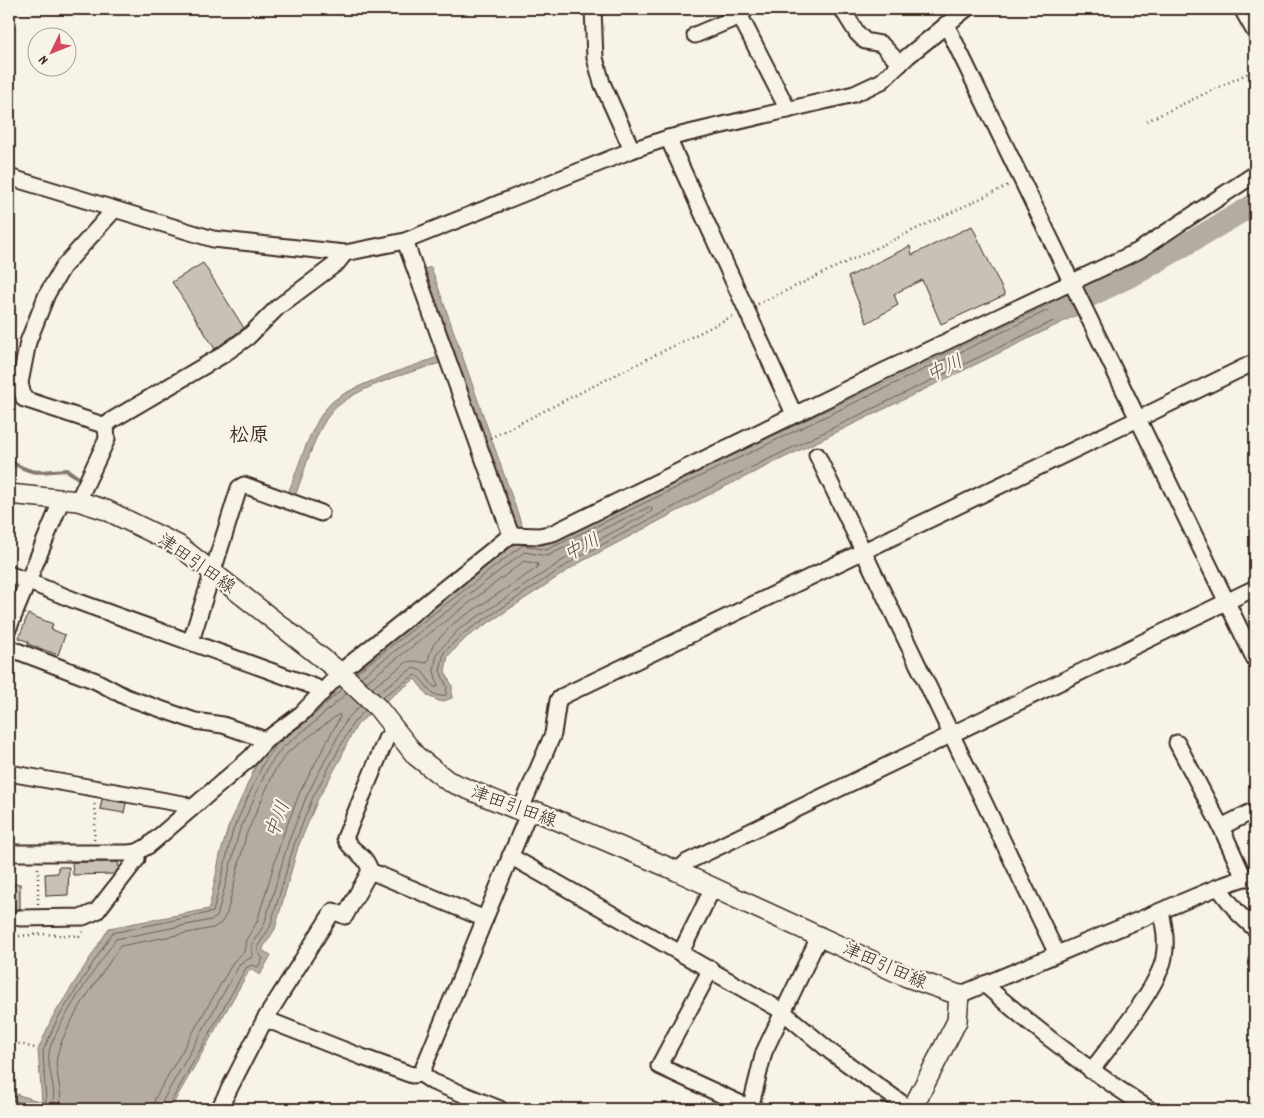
<svg xmlns="http://www.w3.org/2000/svg" width="1264" height="1118" font-family="Dekko,'Klee One',sans-serif">
<rect width="100%" height="100%" fill="#f7f3e8"/>
<filter id="ink" filterUnits="userSpaceOnUse"><feTurbulence type="fractalNoise" baseFrequency=".02" numOctaves="2"/><feDisplacementMap in="SourceGraphic" scale="10" xChannelSelector="R" yChannelSelector="G"/><feConvolveMatrix kernelMatrix="1 2 1 2 8 2 1 2 1" color-interpolation-filters="sRGB"/></filter>
<g filter="url(#ink)">
<!-- water -->
<g fill="#b4aca0" stroke="#84786c">
<path d="M431 267 527 540 543 545 1069 295 1079 314 714 492 579 563 467 637 448 656 445 671 452 686V698L441 702 428 696 415 679 371 712 357 725 346 745 341 758 318 799 298 847 275 929 263 948V951L271 955 260 975 250 969 170 1109H9V1092L42 1102 38 1050 52 1018 109 928 209 909 220 855 228 828 258 761 273 740 331 694 353 669 520 540 425 269Z"/>
<path d="M440 356 443 362C408 374 348 387 327 418 312 440 305 471 295 496L288 493C299 467 310 424 331 403 350 385 413 367 440 356Z"/>
</g>
<g fill="none" stroke-linecap="round" stroke-linejoin="round">
<!-- shore -->
<g stroke="#6b5e52" stroke-width="1">
<path d="M356 673 523 545 546 550 1065 302 1068 303 1072 310 1070 313 711 487 577 558 464 633 444 652 440 671 447 687 446 695C429 700 426 679 415 675L382 697"/>
<path d="M361 677 524 552 547 556 649 507 652 508 651 512 574 553 459 629 437 653 434 671 438 687H434L422 671 413 668 377 693"/>
<path d="M366 682 524 561 538 564 537 568 454 623 433 645 427 663 415 661 407 662 372 688"/>
<path d="M9 1098C19 1102 36 1112 46 1104L43 1051 57 1020 112 933 213 912 233 830 263 764 277 744 307 721 342 689"/>
<path d="M50 1109C60 1094 46 1069 49 1052 55 1025 99 964 116 939L211 920 217 917 239 832 268 767 282 748 311 725 347 693"/>
<path d="M59 1109C65 1091 52 1070 58 1052 68 1018 101 976 120 946L213 928 221 923 227 913 246 835 275 770 287 753 339 714 340 717 300 792 281 841 257 922 246 940 244 952 234 961 155 1098 153 1109"/>
<path d="M160 1109 162 1102 240 964 252 957V944L264 925 288 843 307 795 347 719 360 706"/>
<path d="M167 1109 246 968 251 965 258 967 263 959 258 952V946L270 927 294 845 313 797 353 723 365 710"/>
</g>
<!-- stream -->
<path stroke="#84786c" stroke-width="4" d="M9 461C38 477 37 471 67 470L81 480"/>
<!-- river -->
<path stroke="#b4aca0" stroke-width="22" d="M1059 311 1141 271 1255 204"/>
</g>
<!-- building -->
<g fill="#c8c1b6" stroke="#3b2a1e">
<path d="M972 226 1005 295 941 324 922 280 894 294 898 305 867 323 848 277 910 246 912 255Z"/>
<path d="M203 263 244 328 215 349 172 282Z"/>
<path d="M28 614 53 624 51 629 65 635 58 655 28 644 29 642 19 638Z"/>
<path d="M102 799 126 803 124 813 100 809Z"/>
<path d="M72 862H118L119 868 114 874 73 875Z"/>
<path d="M58 867H69L68 895 46 896 45 874 58 873Z"/>
<rect x="9" y="884" width="11" height="25"/>
</g>
<g fill="none" stroke-linecap="round" stroke-linejoin="round">
<!-- minor casing -->
<g stroke="#3b2a1e" stroke-width="19">
<g id="minor">
<path d="M593 9 595 58 602 83 632 150"/>
<path d="M842 9 857 33 865 41 881 44 900 64"/>
<path d="M1242 9 1255 32"/>
<path d="M740 16 788 110"/>
<path d="M946 24 1138 419 1255 362"/>
<path d="M695 35 740 16 746 9"/>
<path d="M668 138 794 414"/>
<path d="M9 177 213 239 345 253 405 241 632 150 668 138 854 94 882 81 908 56 966 9"/>
<path d="M405 241 511 535"/>
<path d="M106 426 112 420 221 356 248 337 278 307 337 263 345 253"/>
<path d="M817 455 1057 954"/>
<path d="M78 501 107 439 106 426 24 399 20 383 28 342 47 294 63 267 114 210"/>
<path d="M9 574 79 602 315 687 322 693"/>
<path d="M9 627 62 499"/>
<path d="M191 641 239 488 244 485 321 513"/>
<path d="M9 648 96 681 126 697 195 721 223 725 266 740"/>
<path d="M395 728 386 739 345 838C351 853 366 853 370 871L485 919"/>
<path d="M1177 743 1221 827 1244 878"/>
<path d="M9 773 183 804 191 809"/>
<path d="M520 811 553 734 558 700 563 696 1138 419 1255 660"/>
<path d="M1221 827 1255 810"/>
<path d="M9 853H128L137 852 148 846 250 758 266 740 301 714 345 668 511 535 539 536 553 533 882 372 1138 251 1255 174"/>
<path d="M510 856 782 1011 831 1052 910 1109"/>
<path d="M677 871 687 862 1255 588"/>
<path d="M1218 887 1238 913 1255 929"/>
<path d="M20 918 83 917 97 911 137 859V852"/>
<path d="M681 952 713 888"/>
<path d="M711 969 659 1066 750 1108"/>
<path d="M984 984C1036 1030 1090 1071 1149 1109"/>
<path d="M959 995 1218 887 1244 878H1255"/>
<path d="M265 1019 362 1057 412 1075 421 1074"/>
<path d="M1091 1071C1110 1046 1160 985 1164 957 1167 941 1164 926 1161 911"/>
<path d="M219 1109 265 1019 333 911 345 916 370 871"/>
<path d="M500 1109 433 1082 421 1074 528 814"/>
<path d="M750 1109 764 1052 820 935"/>
</g>
</g>
<!-- major casing -->
<g stroke="#3b2a1e" stroke-width="22">
<path id="major" d="M9 494 78 501 106 510 178 545 341 673 378 708 416 756 448 781 528 814 538 812 677 871 907 977 959 995 957 1021 912 1109"/>
</g>
<!-- path -->
<g stroke="#3b2a1e" stroke-width="2.5" stroke-dasharray="1 4" stroke-linecap="butt">
<path d="M1147 121 1255 70"/>
<path d="M758 304 1011 184"/>
<path d="M490 438 735 315"/>
<path d="M94 840 96 814 94 801"/>
<path d="M38 904V865"/>
<path d="M9 937 42 934 79 936 85 930"/>
<path d="M9 1041 35 1048"/>
</g>
<!-- minor -->
<use href="#minor" stroke="#f7f3e8" stroke-width="15"/>
<!-- major -->
<use href="#major" stroke="#f7f3e8" stroke-width="19"/>
</g>
</g>
<g text-anchor="middle" stroke-width="4.5" stroke-linejoin="round" paint-order="stroke">
<!-- street labels -->
<g font-size="18" fill="#3b2a1e" stroke="#f7f3e8">
<text transform="translate(197 563) rotate(35)" y="6">津田引田線</text>
<text transform="translate(514 806) rotate(20)" y="6">津田引田線</text>
<text transform="translate(885 965) rotate(24)" y="6">津田引田線</text>
</g>
<!-- water labels -->
<g font-size="19" font-style="italic" fill="#5f5145" stroke="#f7f3e8">
<text transform="translate(944 367) rotate(-26)" y="7">中川</text>
<text transform="translate(581 546) rotate(-28)" y="7">中川</text>
<text transform="translate(276 819) rotate(-69)" y="7">中川</text>
</g>
<!-- quarter labels -->
<g font-size="20" font-weight="bold" fill="#3b2a1e" stroke="#f7f3e8">
<text x="249" y="441">松原</text>
</g>
</g>
<!-- margin -->
<rect width="1264" height="1118" fill="none" stroke="#f7f3e8" stroke-width="30"/>
<rect x="15" y="15" width="1234" height="1088" fill="none" stroke="#3b2a1e" stroke-width="2" filter="url(#ink)"/>
<!-- north arrow -->
<g transform="translate(52 52) rotate(227)"><circle r="24" fill="#f7f3e8" stroke="#aca397"/>
<path d="M0-4L9 19L0 12L-9 19Z" fill="#d1495b"/>
<text y="-8" font-size="14" font-weight="bold" text-anchor="middle" fill="#3b2a1e">N</text>
</g>
</svg>
